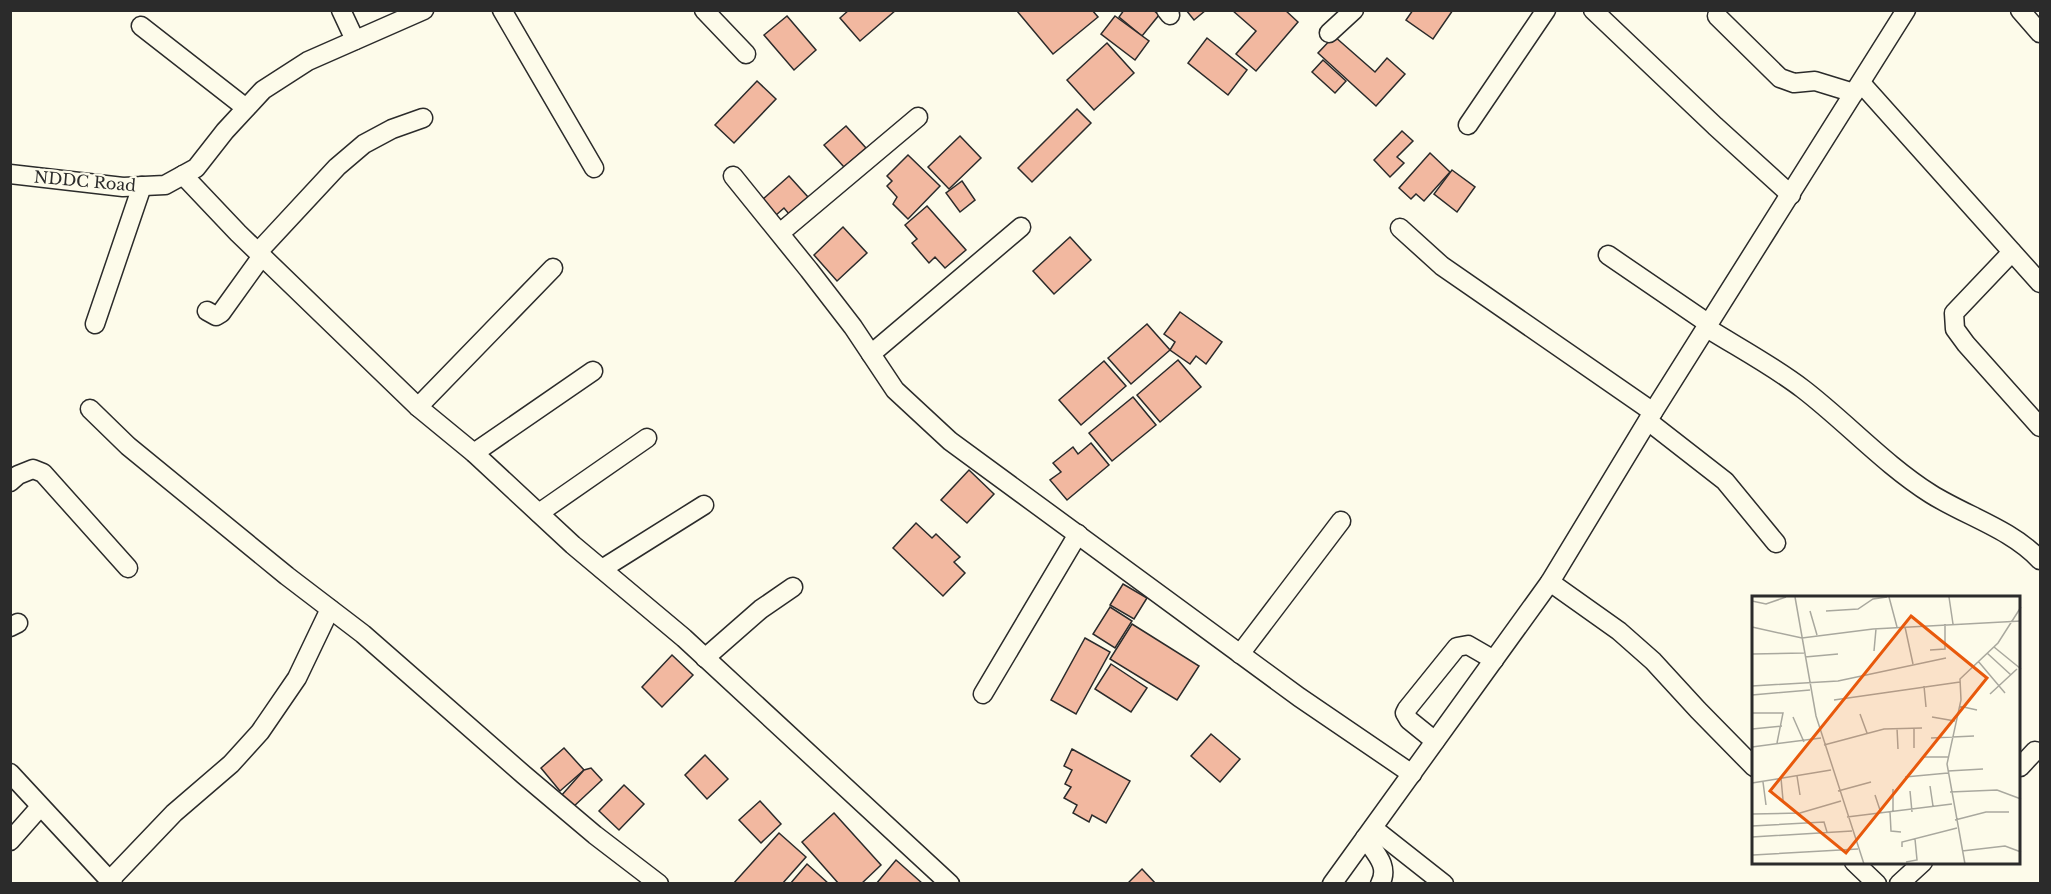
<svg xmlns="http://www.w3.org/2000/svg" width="2051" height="894" font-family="'Libre Baskerville',serif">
<rect width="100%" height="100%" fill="#fdfbea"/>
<!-- building -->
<g fill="#f2b8a0" stroke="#2b2b2b" stroke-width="1.5">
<path d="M849 10H896L860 41 840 18Z"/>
<path d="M1092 10 1098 17 1053 54 1017 11Z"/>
<path d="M1124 10H1153L1159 15 1142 36 1119 17Z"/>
<path d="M1186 10H1206L1194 20Z"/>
<path d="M1232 10H1285L1298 22 1256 71 1236 54 1256 31Z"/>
<path d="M1413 10H1453L1433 39 1406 20Z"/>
<path d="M787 16 816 50 794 70 764 35Z"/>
<path d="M1115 16 1149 41 1135 60 1101 34Z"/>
<path d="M1334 36 1375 72 1387 58 1405 74 1376 106 1318 53Z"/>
<path d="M1207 38 1247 70 1228 95 1188 63Z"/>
<path d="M1107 43 1134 73 1094 110 1067 80Z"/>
<path d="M1323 60 1346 81 1335 93 1312 72Z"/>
<path d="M757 81 776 99 734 143 715 125Z"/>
<path d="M1077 109 1091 123 1032 182 1018 168Z"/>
<path d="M846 126 866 148 844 167 824 145Z"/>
<path d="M1402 131 1413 141 1397 157 1404 163 1390 177 1374 160Z"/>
<path d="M960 136 981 158 949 189 928 167Z"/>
<path d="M1430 153 1450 172 1424 201 1416 194 1411 199 1399 188Z"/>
<path d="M908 155 940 186 908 219 893 204 897 197 887 186 892 181 887 176Z"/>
<path d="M1452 170 1475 187 1457 212 1434 194Z"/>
<path d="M789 176 808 197 789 214 784 208 775 216 762 200Z"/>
<path d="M962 181 975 200 960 212 946 193Z"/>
<path d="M927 206 966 250 945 268 935 257 929 263 912 243 917 239 905 225Z"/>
<path d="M843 227 867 253 837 281 814 255Z"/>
<path d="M1070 237 1091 260 1054 294 1033 271Z"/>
<path d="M1180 312 1222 342 1206 364 1196 356 1190 364 1170 350 1175 342 1164 334Z"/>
<path d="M1147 324 1170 350 1131 384 1108 358Z"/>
<path d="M1178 360 1201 387 1160 422 1137 395Z"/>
<path d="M1104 361 1126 386 1081 425 1059 400Z"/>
<path d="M1133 397 1156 425 1112 461 1089 433Z"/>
<path d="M1091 443 1109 465 1067 500 1050 480 1061 472 1053 463 1073 447 1078 454Z"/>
<path d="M969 470 994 494 967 523 941 500Z"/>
<path d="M916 523 932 538 936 534 960 557 954 562 965 573 943 596 893 548Z"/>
<path d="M1123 584 1147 598 1134 619 1110 605Z"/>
<path d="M1110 607 1132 621 1115 648 1093 634Z"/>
<path d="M1132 624 1199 666 1177 700 1110 659Z"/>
<path d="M1085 638 1110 652 1076 714 1051 700Z"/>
<path d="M672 655 693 675 662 707 642 687Z"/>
<path d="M1111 664 1147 688 1131 712 1095 689Z"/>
<path d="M1211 734 1240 759 1220 782 1191 756Z"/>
<path d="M564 748 584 770 560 791 541 768Z"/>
<path d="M1072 749 1130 781 1106 823 1092 815 1089 822 1073 813 1077 805 1064 798 1071 787 1065 784 1072 770 1064 766Z"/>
<path d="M705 755 728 779 707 799 685 775Z"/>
<path d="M591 768 602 780 572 808 561 796 584 770Z"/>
<path d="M624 785 644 804 619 830 599 811Z"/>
<path d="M760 801 781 824 761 843 739 820Z"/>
<path d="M834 813 881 865 861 884H839L802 842Z"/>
<path d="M779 833 806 857 782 884H733Z"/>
<path d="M896 860 923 884H876Z"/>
<path d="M807 864 829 884H790Z"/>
<path d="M1142 869 1156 884 1128 883Z"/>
</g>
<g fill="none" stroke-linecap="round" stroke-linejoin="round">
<!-- minor casing -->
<g stroke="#2b2b2b" stroke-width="21">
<g id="minor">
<path d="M341 10 355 40"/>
<path d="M502 10 594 168"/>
<path d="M704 10 746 54"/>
<path d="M1166 10 1170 15"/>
<path d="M1593 10 1715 126 1791 195"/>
<path d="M2020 10 2040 33"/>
<path d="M1717 16 1780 78 1794 83 1815 81 1854 93"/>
<path d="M141 26 246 108"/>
<path d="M1329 33 1354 10"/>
<path d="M1861 83 2040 283"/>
<path d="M1468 125 1546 10"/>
<path d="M10 174 123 187 165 185 196 168 225 131 263 90 308 61 424 10"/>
<path d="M183 175 238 233 418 407 474 453 573 545 684 638 950 884"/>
<path d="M733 176 809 270 853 327 895 390 950 441 1299 697 1412 774"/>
<path d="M1400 228 1442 266 1653 412"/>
<path d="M780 233 918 117"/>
<path d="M258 252 337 167 364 144 392 129 423 118"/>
<path d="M2012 252 1954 313 1955 329 1966 344 2040 427"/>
<path d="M1608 255 1709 324"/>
<path d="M207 311 216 316 221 313 262 256"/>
<path d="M95 324 142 186"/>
<path d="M1707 328C1739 348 1773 366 1803 389 1846 422 1885 465 1931 494 1966 516 2011 529 2040 560"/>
<path d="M871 354 1021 227"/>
<path d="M418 407 553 268"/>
<path d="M90 409 128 446 287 576 363 634 524 775 595 835 659 884"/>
<path d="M1648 421 1725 481 1776 543"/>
<path d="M474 453 593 371"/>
<path d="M10 482 18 475 33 469 43 473 128 568"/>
<path d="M539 513 647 438"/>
<path d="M602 569 704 505"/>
<path d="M1550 582 1619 631 1653 661 1698 710 1754 767"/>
<path d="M10 627 18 623"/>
<path d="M1240 654 1341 521"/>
<path d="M705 658 761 609 793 587"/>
<path d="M983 694 1078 534"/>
<path d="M1435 741 1409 720 1405 713 1407 709 1457 647 1468 645 1494 660"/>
<path d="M2020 767 2035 751"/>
<path d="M10 773 113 884"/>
<path d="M1373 828 1444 884"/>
<path d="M1365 838C1375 853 1390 866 1380 884"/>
<path d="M10 841 40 807"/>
<path d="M1854 862 1877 884"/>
<path d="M110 880 174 813 231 764 260 732 297 678 330 609"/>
<path d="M1332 884 1550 582 1653 412 1906 10"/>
<path d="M1899 884 1923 862"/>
</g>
</g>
<!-- minor -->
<use href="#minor" stroke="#fdfbea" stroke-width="18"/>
</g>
<g text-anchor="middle" stroke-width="4.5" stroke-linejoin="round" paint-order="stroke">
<!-- street labels -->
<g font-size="16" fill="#2b2b2b" stroke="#fdfbea">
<text transform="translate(85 181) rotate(5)" y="6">NDDC Road</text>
</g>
</g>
<!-- overview -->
<g transform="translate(1752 596)">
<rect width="268" height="268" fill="#fdfbea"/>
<path fill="none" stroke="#a9a89e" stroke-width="1.5" d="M43 1 64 120 112 268M137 1 145 31M197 1 201 28M0 5 14 8 34 1M58 15 65 39M74 15 106 13 121 3 135 1M0 31 50 42 121 33 269 25M153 31 161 68M242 51 269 73M178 54 193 53V28M122 55 124 33M235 57 259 79M0 58 52 57M53 61 86 58M226 65 253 97M0 90 86 85 194 62M172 90 174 111M238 98 265 73M0 99 58 94M82 104 208 86M207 110 225 114M0 117H31L25 147M108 118 115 137M41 121 52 146M180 121 203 125M145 132 146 153M162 132V152M0 133 30 130M179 142 222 140M72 149 132 133 170 132M0 151 69 142M171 161H196M196 175 231 173M45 180 48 199M153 181 196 177M29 182 31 204M11 186 14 209M0 187 79 174M178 190 181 210M141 193V216M86 195 119 186M158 195 160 216M198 196 245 194 269 203M123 199 129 217M138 216 139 235 149 236M0 218 48 217 89 205M95 221 200 208M203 224 234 216H257M0 230 72 226 75 236M0 241 100 235M150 251V246L205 232M210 255 253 250 269 256M1 259 106 253M154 266 165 264 163 243M213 268 195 168 209 104 208 83 246 47 269 11"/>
<path fill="#e8590c" fill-opacity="0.15" stroke="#e8590c" stroke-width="3" d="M159 20 235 82 94 257 18 195Z"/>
<rect width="268" height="268" fill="none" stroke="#2b2b2b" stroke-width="3"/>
</g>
<!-- border -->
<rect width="2051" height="894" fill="none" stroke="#2b2b2b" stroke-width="24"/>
</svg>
